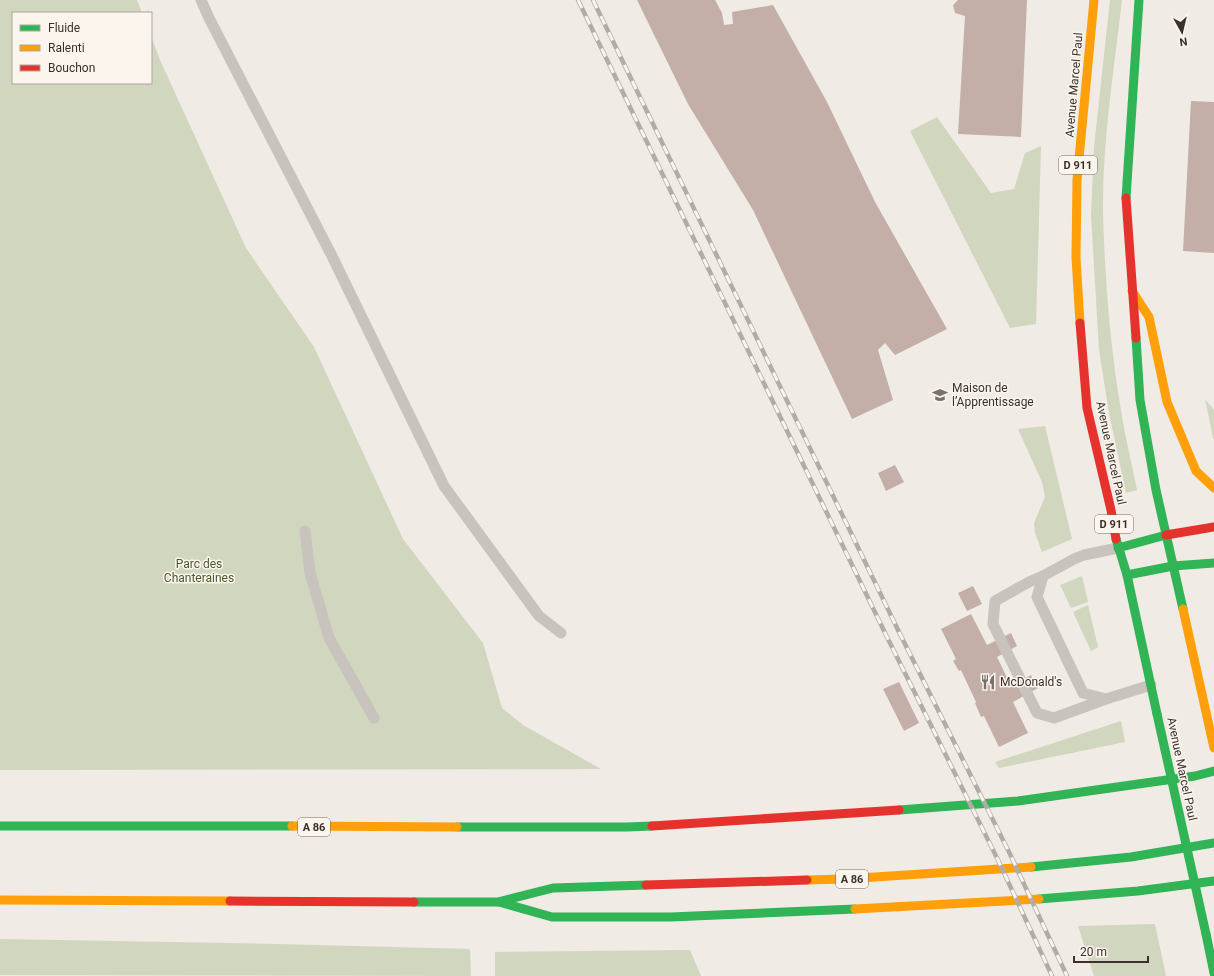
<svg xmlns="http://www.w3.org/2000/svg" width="1214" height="976" font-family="Roboto,sans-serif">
<rect width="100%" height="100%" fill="#f0ebe5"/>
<!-- green -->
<g fill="#d1d6bf">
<path d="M0 0H137L142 13H13V83H151V36L160 60 246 248 314 347 403 539 483 643 502 708 523 725 601 769 0 770Z"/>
<path d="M1110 0H1122C1114 71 1102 143 1103 214 1105 280 1110 346 1121 410 1125 437 1132 464 1137 490L1126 493 1109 413 1099 350 1091 215 1094 147Z"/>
<path d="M937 117 991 193 1014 189 1025 153 1041 146 1036 324 1010 328 910 131Z"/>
<path d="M1205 399 1214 410V440L1213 438Z"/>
<path d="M1045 426 1072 539 1042 552 1035 533 1034 523 1045 497 1042 482 1018 429Z"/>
<path d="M1082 576 1088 602 1071 608 1060 585Z"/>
<path d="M1088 605 1098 647 1091 651 1073 612Z"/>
<path d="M1121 721 1125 742 999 768 995 762Z"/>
<path d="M1155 924 1166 976H1094L1078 926Z"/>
<path d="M0 939 278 944 470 949 471 976 0 975Z"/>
<path d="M690 950 701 976H495V952Z"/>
</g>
<!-- building -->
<g fill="#c3afa7">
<path d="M637 0H715L722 13 724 25 733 24 732 12 773 5 827 102 875 202 947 329 895 355 885 343 878 350 893 400 852 419 753 210 688 104Z"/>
<path d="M958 0H1027L1021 137 958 134 965 16 955 13 953 5Z"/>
<path d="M1191 101 1214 102V253L1183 251Z"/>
<path d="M895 465 904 482 886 491 878 473Z"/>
<path d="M973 586 982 604 967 611 958 593Z"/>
<path d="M971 614 987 645 1011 633 1017 646 997 657 1011 686 1031 675 1038 688 1013 702 1028 733 999 747 984 716 981 717 975 703 976 702 961 670 959 671 953 661 956 659 941 629Z"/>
<path d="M899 682 919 723 904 731 883 689Z"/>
</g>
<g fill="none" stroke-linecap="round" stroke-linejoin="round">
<!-- lane -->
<g stroke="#c9c3be" stroke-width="11">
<path d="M201 0 209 18 332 256 444 486 539 616 561 633"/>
<path d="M305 531 310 573 329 638 374 718"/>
<path d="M1118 548 1084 555 1074 559 1043 576 1037 597 1083 693 1106 699 1151 685"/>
<path d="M1043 576 1029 582 995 601 993 624 1037 713 1054 718 1106 699"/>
</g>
<!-- fast -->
<g stroke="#30b455" stroke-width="9">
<path d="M1126 198 1139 0"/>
<path d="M1136 338 1140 400 1156 490 1183 609"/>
<path d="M1116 539 1127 575 1157 714"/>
<path d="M1118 548 1166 535"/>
<path d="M1173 566 1214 563"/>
<path d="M1127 575 1173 566"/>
<path d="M899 810 1018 801 1195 776 1214 771"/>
<path d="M0 826H292"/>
<path d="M457 827H627L652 826"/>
<path d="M1031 867 1131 857 1214 843"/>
<path d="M1039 899 1138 891 1214 881"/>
<path d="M414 902H498L553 888 646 885"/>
<path d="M499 902 552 917H671L855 909"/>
<path d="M1206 934 1214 973"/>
</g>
<!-- slow -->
<g stroke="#ff9f0a" stroke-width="9">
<path d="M1132 291 1149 317 1167 402 1196 471 1214 488"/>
<path d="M1080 323 1076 258 1077 180 1094 0"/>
<path d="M1183 609 1214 748"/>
<path d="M292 826 457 827"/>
<path d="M807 880 844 879 1031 867"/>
<path d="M0 900 230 901"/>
<path d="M855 909 1039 899"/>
</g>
<!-- jam -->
<g stroke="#e5322d" stroke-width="9">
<path d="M1126 198 1136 338"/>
<path d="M1080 323 1087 408 1111 510 1116 539"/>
<path d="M1166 535 1214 527"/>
<path d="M652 826 899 810"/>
<path d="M646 885 807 880"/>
<path d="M230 901 414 902"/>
</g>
<!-- rail casing -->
<g stroke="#b1aca8" stroke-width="4.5">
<g id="rail">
<path d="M578 0 888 639 998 860 1052 976"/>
<path d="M593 0 899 632 1010 854 1067 976"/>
</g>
</g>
<!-- rail -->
<use href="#rail" stroke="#fbf5ee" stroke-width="3" stroke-dasharray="9" stroke-linecap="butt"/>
<!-- fast-bridge -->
<path stroke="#30b455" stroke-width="9" d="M1157 714 1206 934"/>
</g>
<!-- icons -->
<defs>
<g id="university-bare" transform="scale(1.2)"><path d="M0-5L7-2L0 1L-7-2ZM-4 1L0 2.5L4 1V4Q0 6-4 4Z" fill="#7a716c" stroke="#fbf5ee" stroke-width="2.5" paint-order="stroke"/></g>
<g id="restaurant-bare" transform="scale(1.2)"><path d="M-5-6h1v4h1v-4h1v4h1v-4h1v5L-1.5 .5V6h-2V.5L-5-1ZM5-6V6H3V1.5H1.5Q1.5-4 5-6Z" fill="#7a716c" stroke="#fbf5ee" stroke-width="2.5" paint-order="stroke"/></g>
</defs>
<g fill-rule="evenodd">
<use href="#university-bare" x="940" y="395"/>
<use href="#restaurant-bare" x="988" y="682"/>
</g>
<g text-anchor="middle" stroke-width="3" stroke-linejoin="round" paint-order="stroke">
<!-- shield labels -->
<g fill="#fbf5ee" stroke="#756b66" stroke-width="1">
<rect x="1059" y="156" width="38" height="18" rx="3"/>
<rect x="1095" y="515" width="38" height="18" rx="3"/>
<rect x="298" y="818" width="32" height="18" rx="3"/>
<rect x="836" y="870" width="32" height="18" rx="3"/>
</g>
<g font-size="11" font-weight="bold" fill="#3b302b">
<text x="1078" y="169">D 911</text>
<text x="1114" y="528">D 911</text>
<text x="314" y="831">A 86</text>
<text x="852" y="883">A 86</text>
</g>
<!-- street labels -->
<g font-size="12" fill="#3b302b" stroke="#fbf5ee">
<text transform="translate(1074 85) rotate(-85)" y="4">Avenue Marcel Paul</text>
<text transform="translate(1111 453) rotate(78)" y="4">Avenue Marcel Paul</text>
<text transform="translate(1182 769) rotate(78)" y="4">Avenue Marcel Paul</text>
</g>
<!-- poi labels -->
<g font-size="12" fill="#3b302b" stroke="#fbf5ee" text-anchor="start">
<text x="952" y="392">Maison de<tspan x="952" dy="14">l’Apprentissage</tspan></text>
<text x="1000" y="686">McDonald's</text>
</g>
<!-- park labels -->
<g font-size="12" fill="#4a5a2e" stroke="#fbf5ee">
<text x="199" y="568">Parc des<tspan x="199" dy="14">Chanteraines</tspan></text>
</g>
</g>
<!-- legend -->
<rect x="12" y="12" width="140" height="72" fill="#fbf5ee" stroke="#aea6a0"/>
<rect x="20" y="25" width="20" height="6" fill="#30b455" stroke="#aea6a0"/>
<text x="48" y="32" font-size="12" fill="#3b302b">Fluide</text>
<rect x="20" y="45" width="20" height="6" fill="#ff9f0a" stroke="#aea6a0"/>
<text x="48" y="52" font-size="12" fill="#3b302b">Ralenti</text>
<rect x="20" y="65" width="20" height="6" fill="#e5322d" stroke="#aea6a0"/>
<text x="48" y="72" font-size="12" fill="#3b302b">Bouchon</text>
<!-- north arrow -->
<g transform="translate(1182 32) rotate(172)" stroke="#fbf5ee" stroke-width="3" paint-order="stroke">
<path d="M0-3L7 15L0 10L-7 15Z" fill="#3b302b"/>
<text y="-6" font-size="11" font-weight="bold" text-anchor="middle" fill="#3b302b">N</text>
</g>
<!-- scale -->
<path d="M1074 956v6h74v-6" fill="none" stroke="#3b302b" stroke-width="2"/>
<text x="1080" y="956" font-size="12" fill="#3b302b" stroke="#fbf5ee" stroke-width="3" paint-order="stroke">20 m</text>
</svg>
